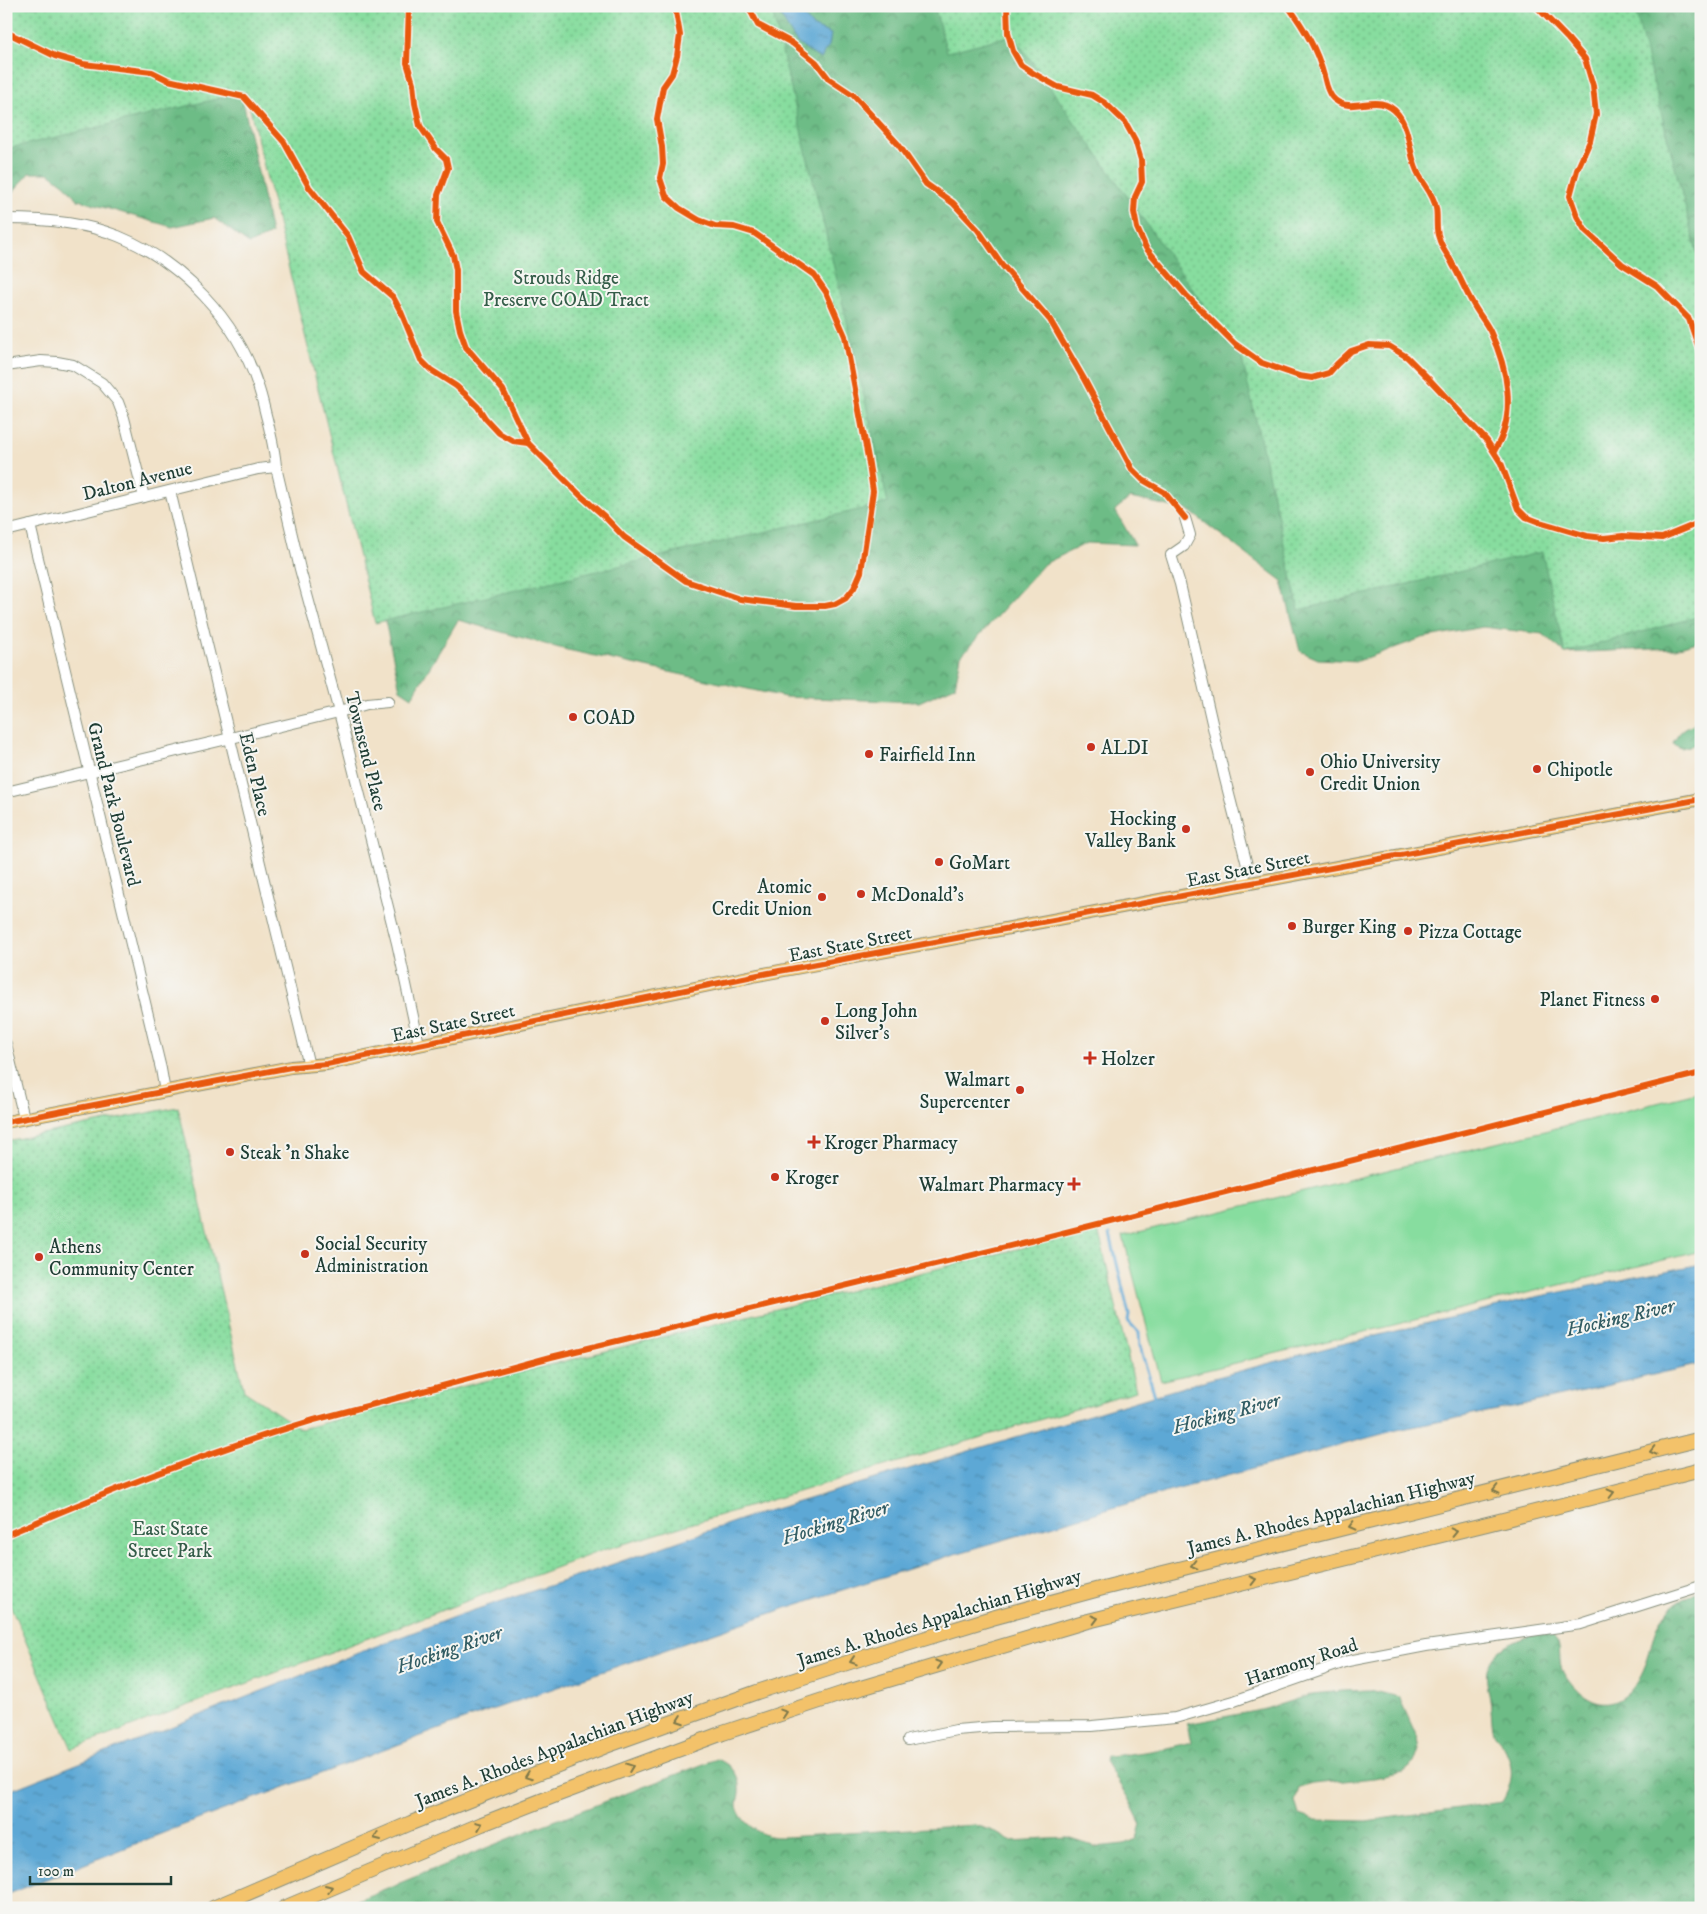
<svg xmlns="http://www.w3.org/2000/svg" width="1707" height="1914" font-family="'IM FELL DW Pica',serif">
<defs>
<pattern id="forest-crowns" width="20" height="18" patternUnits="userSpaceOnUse" patternTransform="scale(1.25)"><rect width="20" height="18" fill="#6dbc86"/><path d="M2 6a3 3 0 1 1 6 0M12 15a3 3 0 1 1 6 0" fill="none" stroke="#599a6e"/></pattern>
<pattern id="park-dots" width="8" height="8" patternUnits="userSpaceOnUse" patternTransform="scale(1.25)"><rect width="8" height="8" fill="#87dd9f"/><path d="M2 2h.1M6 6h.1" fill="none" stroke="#6eb482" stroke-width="1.8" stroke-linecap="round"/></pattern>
<pattern id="water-ripples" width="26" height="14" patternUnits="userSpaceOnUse" patternTransform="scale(1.25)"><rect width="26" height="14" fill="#5da8d5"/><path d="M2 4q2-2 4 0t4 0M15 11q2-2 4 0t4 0" fill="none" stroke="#4c8aae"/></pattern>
</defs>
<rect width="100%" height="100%" fill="#f6f6f2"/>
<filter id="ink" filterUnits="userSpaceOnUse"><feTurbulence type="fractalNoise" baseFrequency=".02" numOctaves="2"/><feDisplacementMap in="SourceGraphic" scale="10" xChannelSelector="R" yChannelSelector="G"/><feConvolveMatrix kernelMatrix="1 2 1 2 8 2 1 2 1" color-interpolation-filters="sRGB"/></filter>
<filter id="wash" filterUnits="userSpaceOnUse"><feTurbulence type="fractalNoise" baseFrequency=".0096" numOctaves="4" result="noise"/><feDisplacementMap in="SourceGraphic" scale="20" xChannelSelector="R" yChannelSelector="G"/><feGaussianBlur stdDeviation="1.12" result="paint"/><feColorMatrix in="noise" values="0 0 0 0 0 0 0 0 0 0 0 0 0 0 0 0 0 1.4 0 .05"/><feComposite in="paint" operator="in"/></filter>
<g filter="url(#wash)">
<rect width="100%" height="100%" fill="#f1e2c9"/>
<!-- grass -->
<path fill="#87dd9f" stroke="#538d6a" d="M1701 1092V1251L1161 1381 1123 1236Z"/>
<!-- forest -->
<g fill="url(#forest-crowns)" stroke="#467c5d">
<path d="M6 6H223L271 234 249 244 214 218 172 227 78 200 65 185 49 173H29L6 200Z"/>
<path d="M250 6H1701V641L1675 648 1565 653 1543 634 1483 627 1422 638 1358 661 1318 659 1300 651 1282 581 1188 510 1130 498 1115 510 1135 545 1087 543 1044 564 961 656 955 686 919 702 785 697 563 649 458 620 412 697 400 689Z"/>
<path d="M1701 721V743L1681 748 1673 744C1680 729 1686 727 1701 721Z"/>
<path d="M1701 1590V1908H338L538 1827 717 1759C733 1766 740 1775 739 1792 739 1796 737 1800 737 1804 737 1818 756 1833 769 1836 774 1837 779 1837 784 1837L975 1825 991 1830 1010 1841 1068 1838 1096 1847 1124 1844 1137 1839 1141 1824 1128 1798 1105 1761 1106 1756C1136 1754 1163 1750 1191 1742L1187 1724 1266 1709 1313 1694 1342 1691 1370 1690 1399 1697 1416 1735 1419 1749 1414 1763 1403 1772 1374 1778 1313 1784 1299 1788 1295 1801 1299 1815 1314 1820 1366 1821 1502 1802C1513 1783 1515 1767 1504 1747 1502 1743 1497 1739 1495 1735 1491 1726 1492 1711 1490 1700 1489 1692 1485 1678 1487 1670 1495 1643 1526 1637 1549 1631 1552 1634 1556 1639 1558 1643 1561 1653 1558 1664 1564 1673 1591 1716 1626 1713 1645 1666 1651 1653 1651 1639 1657 1626 1667 1607 1683 1599 1701 1590Z"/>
</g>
<!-- park -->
<g fill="url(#park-dots)" stroke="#538d6a">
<path d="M6 6H771L850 334 888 503 375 623 246 92 6 149Z"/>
<path d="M934 6H1634L1701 269V616L1565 653 1542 552 1299 610 1242 359 1013 35 947 52Z"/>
<path d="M178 1107 244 1391 301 1429 449 1390 1098 1229 1136 1391 603 1550 72 1749 6 1595V1141Z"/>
</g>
<!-- water -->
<g fill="url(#water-ripples)" stroke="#3e7284">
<path d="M769 6H793L799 10 812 26 831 34 829 46 824 52 822 58 820 59 797 43 781 17V13Z"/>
<path d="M1701 1264V1364L1517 1406 1397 1430 1171 1491 955 1554 786 1608 488 1711 181 1826 6 1895V1792L363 1651 462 1614 579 1576 748 1517 1210 1379 1334 1346 1531 1298Z"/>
</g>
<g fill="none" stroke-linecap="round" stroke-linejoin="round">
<!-- stream -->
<path stroke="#5da8d5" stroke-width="3" d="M1110 1234 1129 1315 1128 1321 1139 1333 1140 1347 1155 1396"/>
</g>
</g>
<g filter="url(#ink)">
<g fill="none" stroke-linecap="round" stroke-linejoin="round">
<!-- minor casing -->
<g stroke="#88907e" stroke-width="12">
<g id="minor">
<path d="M6 219C44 219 83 222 118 236 182 262 237 320 258 386 262 397 264 408 267 419 271 435 275 451 276 467L300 569 339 712 397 943 419 1044"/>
<path d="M6 366 41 361 57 362 73 365 102 383 118 402 124 418 144 497"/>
<path d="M170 491 309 1066"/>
<path d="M1185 518 1190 535 1184 546 1171 555 1180 584 1224 775 1246 861 1247 865 1243 883"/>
<path d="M30 525 161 1069 165 1092"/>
<path d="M6 531 258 469 276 467"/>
<path d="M6 792 339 712 367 704 388 702"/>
<path d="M6 1044 24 1118"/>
<path d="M908 1740 956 1730 993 1727 1092 1726 1175 1718 1234 1701 1348 1661 1426 1646 1581 1624 1701 1586"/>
</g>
</g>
<!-- major casing -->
<g stroke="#88907e" stroke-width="14">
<path id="major" d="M6 1122 291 1067 327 1064 758 975 1701 799"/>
</g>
<!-- highway casing -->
<g stroke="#88907e" stroke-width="16">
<g id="highway">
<path d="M213 1908 411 1823 606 1746 757 1692 887 1650 992 1618 1103 1588 1701 1439"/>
<path d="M284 1908 482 1824 556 1795 723 1733 844 1693 1084 1622 1487 1524 1701 1470"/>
</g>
</g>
<!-- minor -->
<use href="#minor" stroke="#fff" stroke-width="10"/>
<!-- major -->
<use href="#major" stroke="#f3c26a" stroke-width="12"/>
<!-- highway -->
<use href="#highway" stroke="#f3c26a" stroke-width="14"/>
<!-- cycleway casing -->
<g stroke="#f6f6f2" stroke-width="9">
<g id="cycleway">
<path d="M409 6 407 63 413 83 415 103 420 126 436 149 446 159 448 168 438 195 437 222 453 255 456 270V311L460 330 466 347 503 390 528 443"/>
<path d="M748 6 758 25 792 43 816 62 829 79 853 95 898 144 926 184 953 203 978 230 1003 266 1050 320 1084 379 1132 469 1143 480 1164 492 1185 518"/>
<path d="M1007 6 1008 33 1013 51 1021 65 1033 73 1058 87 1092 95 1105 103 1125 122 1135 140 1141 160 1142 182 1135 197 1134 212 1137 228 1146 248 1186 295 1235 344 1262 363 1299 376 1312 378 1329 373 1337 364 1351 351 1369 345 1389 346 1407 357 1429 379 1487 441 1501 463 1518 509 1526 517 1539 522 1587 536 1604 538 1623 536 1662 538 1701 522"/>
<path d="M1288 6C1304 28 1317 49 1324 76 1326 84 1328 95 1335 100 1354 115 1379 90 1398 114 1410 130 1409 153 1417 171 1423 185 1433 192 1436 208 1438 218 1435 229 1439 238 1441 247 1449 256 1453 265 1460 277 1465 290 1472 302 1477 312 1485 321 1490 331 1507 367 1518 415 1494 451"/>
<path d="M1536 6 1568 39 1585 59 1593 86 1596 114 1590 141 1577 170 1570 196 1577 216 1585 230 1622 264 1657 286 1689 319 1701 354"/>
<path d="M6 32 55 56 83 64 152 72 168 80 244 97 284 142 309 187 348 236 364 272 393 297 401 312 421 360 431 370 456 386 465 394 478 407 485 418 499 433 513 441 528 443 580 495 604 516 624 537 686 581 740 599 796 606H825L835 604 846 598 854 588 861 572 873 491 868 458 845 336 826 292 814 275 754 233 734 227 715 226 699 220 679 208 666 196 660 178 663 164 662 147 657 119 663 87 672 74 677 56 680 35 675 6"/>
<path d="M6 1122 291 1067 327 1064 758 975 1701 799"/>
<path d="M6 1535C107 1492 209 1451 314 1420L551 1357 1026 1242 1701 1073"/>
</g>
</g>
<!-- cycleway -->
<use href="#cycleway" stroke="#e8590c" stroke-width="6"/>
</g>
<!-- one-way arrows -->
<defs><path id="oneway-chevron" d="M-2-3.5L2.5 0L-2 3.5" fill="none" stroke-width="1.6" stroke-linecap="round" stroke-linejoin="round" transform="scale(1.25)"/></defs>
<g stroke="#7e794c">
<use href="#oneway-chevron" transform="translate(1653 1451) rotate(166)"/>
<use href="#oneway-chevron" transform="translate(1496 1490) rotate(166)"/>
<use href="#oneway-chevron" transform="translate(1611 1493) rotate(-14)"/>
<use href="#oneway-chevron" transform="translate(1352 1526) rotate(166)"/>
<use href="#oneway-chevron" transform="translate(1454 1532) rotate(-13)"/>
<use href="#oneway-chevron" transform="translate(1194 1565) rotate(166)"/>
<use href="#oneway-chevron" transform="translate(1253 1580) rotate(-14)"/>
<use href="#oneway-chevron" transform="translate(1095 1619) rotate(-15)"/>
<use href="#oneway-chevron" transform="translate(853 1661) rotate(162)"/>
<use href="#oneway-chevron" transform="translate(939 1664) rotate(-17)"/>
<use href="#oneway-chevron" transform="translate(784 1713) rotate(-18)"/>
<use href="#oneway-chevron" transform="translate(680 1720) rotate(160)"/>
<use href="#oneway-chevron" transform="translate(630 1767) rotate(-21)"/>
<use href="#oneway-chevron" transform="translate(528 1776) rotate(159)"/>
<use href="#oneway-chevron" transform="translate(479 1825) rotate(-22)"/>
<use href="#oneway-chevron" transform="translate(377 1837) rotate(157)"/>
<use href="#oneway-chevron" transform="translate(329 1888) rotate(-23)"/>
</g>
</g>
<!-- markers -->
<g fill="#c8321e" stroke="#f6f6f2" stroke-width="2">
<circle cx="573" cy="717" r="5"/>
<circle cx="1091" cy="747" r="5"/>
<circle cx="869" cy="754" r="5"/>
<circle cx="1537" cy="769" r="5"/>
<circle cx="1310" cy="772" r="5"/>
<circle cx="1186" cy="829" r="5"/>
<circle cx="939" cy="862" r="5"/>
<circle cx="861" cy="894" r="5"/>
<circle cx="822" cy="897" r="5"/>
<circle cx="1292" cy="926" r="5"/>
<circle cx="1408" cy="931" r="5"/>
<circle cx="1655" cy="999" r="5"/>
<circle cx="825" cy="1021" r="5"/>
<path d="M1087.5 1050.5h5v5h5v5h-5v5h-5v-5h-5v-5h5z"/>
<circle cx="1020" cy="1090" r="5"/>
<path d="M811.5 1134.5h5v5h5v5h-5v5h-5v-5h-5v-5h5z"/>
<circle cx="230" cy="1152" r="5"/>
<circle cx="775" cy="1177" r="5"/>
<path d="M1071.5 1176.5h5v5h5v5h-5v5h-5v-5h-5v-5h5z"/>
<circle cx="305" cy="1254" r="5"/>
<circle cx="39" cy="1257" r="5"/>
</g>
<g text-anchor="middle" stroke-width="4" stroke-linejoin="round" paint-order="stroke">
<!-- park labels -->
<g font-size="19" fill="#345d49" stroke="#f6f6f2">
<text x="566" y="284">Strouds Ridge<tspan x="566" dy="22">Preserve COAD Tract</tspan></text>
<text x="170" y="1535">East State<tspan x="170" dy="22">Street Park</tspan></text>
</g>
<!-- street labels -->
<g font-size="19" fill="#1f3d34" stroke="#f6f6f2">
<text transform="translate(137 480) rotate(-14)" y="7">Dalton Avenue</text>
<text transform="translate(367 751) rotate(76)" y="7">Townsend Place</text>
<text transform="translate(256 774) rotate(77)" y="7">Eden Place</text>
<text transform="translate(115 804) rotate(76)" y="7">Grand Park Boulevard</text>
<text transform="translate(1248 868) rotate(-11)" y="7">East State Street</text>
<text transform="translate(850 943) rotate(-11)" y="7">East State Street</text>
<text transform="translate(453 1022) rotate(-12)" y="7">East State Street</text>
<text transform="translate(1331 1512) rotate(-14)" y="7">James A. Rhodes Appalachian Highway</text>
<text transform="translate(939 1617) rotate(-17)" y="7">James A. Rhodes Appalachian Highway</text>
<text transform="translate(1301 1661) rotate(-18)" y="7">Harmony Road</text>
<text transform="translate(554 1748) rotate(-21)" y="7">James A. Rhodes Appalachian Highway</text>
</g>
<!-- poi labels -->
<g font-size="19" fill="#1f3d34" stroke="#f6f6f2" text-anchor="start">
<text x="583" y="724">COAD</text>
<text x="1101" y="754">ALDI</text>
<text x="879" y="761">Fairfield Inn</text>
<text x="1320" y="768">Ohio University<tspan x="1320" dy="22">Credit Union</tspan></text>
<text x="1547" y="776">Chipotle</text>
<text x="1176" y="825" text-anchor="end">Hocking<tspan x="1176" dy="22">Valley Bank</tspan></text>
<text x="949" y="869">GoMart</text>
<text x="812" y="893" text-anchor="end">Atomic<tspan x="812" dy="22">Credit Union</tspan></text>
<text x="871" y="901">McDonald's</text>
<text x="1302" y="933">Burger King</text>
<text x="1418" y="938">Pizza Cottage</text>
<text x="1645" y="1006" text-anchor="end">Planet Fitness</text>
<text x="835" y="1017">Long John<tspan x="835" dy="22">Silver's</tspan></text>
<text x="1101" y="1065">Holzer</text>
<text x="1010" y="1086" text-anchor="end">Walmart<tspan x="1010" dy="22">Supercenter</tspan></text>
<text x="824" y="1149">Kroger Pharmacy</text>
<text x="240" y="1159">Steak 'n Shake</text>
<text x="785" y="1184">Kroger</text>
<text x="1064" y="1191" text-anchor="end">Walmart Pharmacy</text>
<text x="315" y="1250">Social Security<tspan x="315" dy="22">Administration</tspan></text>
<text x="49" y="1253">Athens<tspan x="49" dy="22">Community Center</tspan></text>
</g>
<!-- water labels -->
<g font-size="20" font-style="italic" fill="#325d64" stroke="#f6f6f2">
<text transform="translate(1620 1317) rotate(-13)" y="7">Hocking River</text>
<text transform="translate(1226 1413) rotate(-15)" y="7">Hocking River</text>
<text transform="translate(835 1522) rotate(-17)" y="7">Hocking River</text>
<text transform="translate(449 1649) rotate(-19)" y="7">Hocking River</text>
</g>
</g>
<!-- margin -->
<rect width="1707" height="1914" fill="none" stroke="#f6f6f2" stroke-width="25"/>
<!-- scale -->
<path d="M30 1876v8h141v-8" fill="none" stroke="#1f3d34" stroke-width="2.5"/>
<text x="38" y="1876" font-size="15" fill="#1f3d34" stroke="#f6f6f2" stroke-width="4" paint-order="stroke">100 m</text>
</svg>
